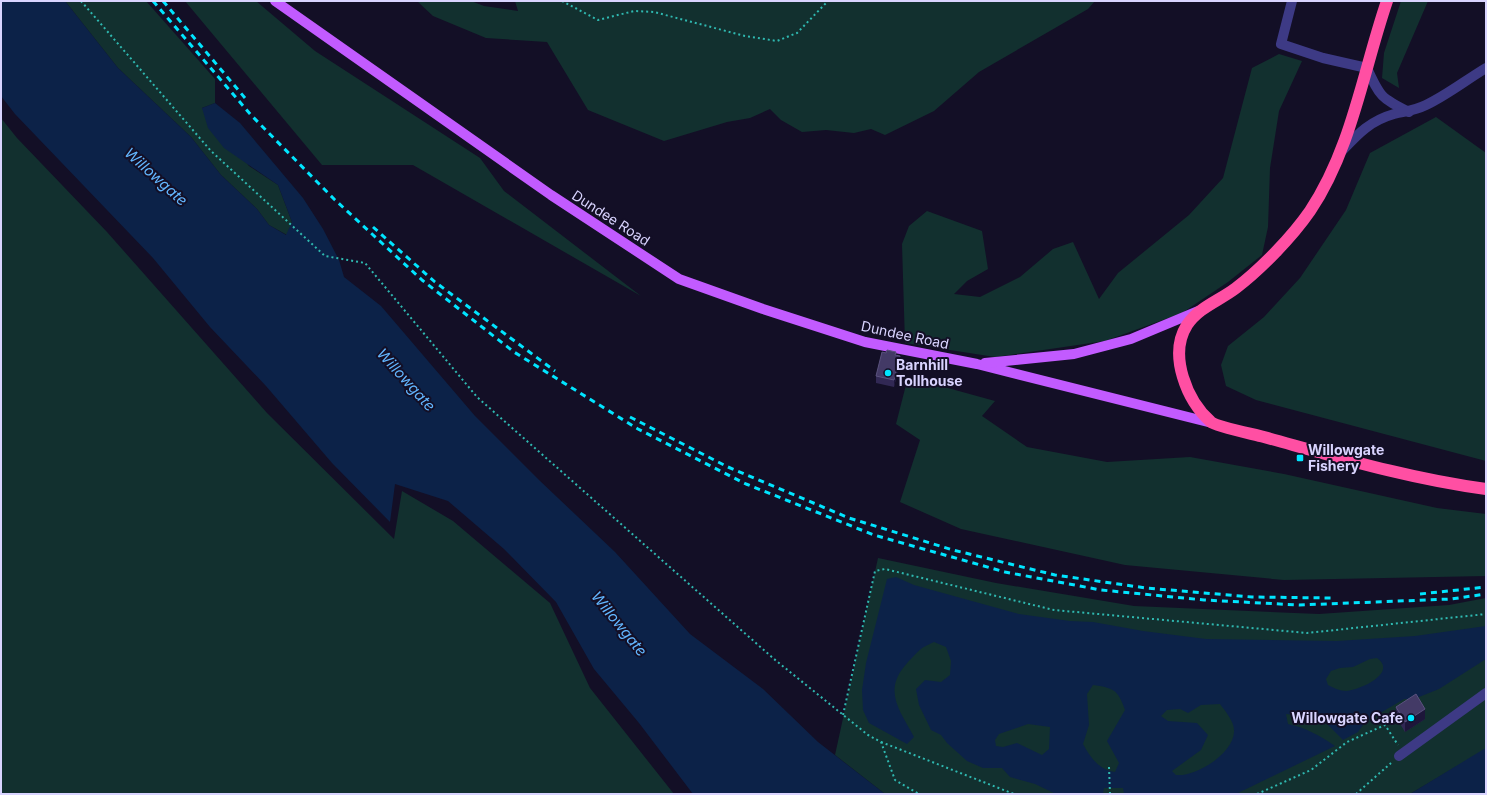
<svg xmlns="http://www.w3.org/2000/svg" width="1487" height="795" font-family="Inter,sans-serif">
<rect width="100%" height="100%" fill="#130f26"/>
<!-- green -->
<g fill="#12302f">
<path d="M65 1H146L215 79V103L202 108 249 166 278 185 292 222 287 235 269 225 257 209 221 175 191 137 118 68Z"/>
<path d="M185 1H256L315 51 480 158 504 191 641 296 413 165H322Z"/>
<path d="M417 1H471L484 6 518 11 515 1H1095L1088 9 979 72 934 111 885 135 871 129 854 133 826 130 802 132 781 120 770 109 750 118 727 122 664 141 588 110 547 42 486 38 433 16Z"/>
<path d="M1401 1H1428L1397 73 1399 88 1382 78 1384 53Z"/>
<path d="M1279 54 1302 61 1279 111 1270 168 1268 227 1262 255 1228 282 1182 313 1105 341 995 357 905 343 902 244 909 226 927 211 982 231 988 269 967 281 954 294 980 297 1020 277 1053 249 1073 242 1099 299 1118 273 1189 215 1223 178 1252 68Z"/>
<path d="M1436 117 1486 153V461L1256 400 1226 386 1221 365 1228 346 1264 317 1300 278 1346 210 1370 153Z"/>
<path d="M1 118 17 138 107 232 267 413 394 539 402 491 453 521 550 603 590 688 674 794H1Z"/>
<path d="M908 377 995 401 982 416 1027 447 1107 462 1190 457 1284 474 1437 508 1486 514V576L1284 580 1125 565 961 529 900 502 920 440 896 424Z"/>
<path d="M878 558 996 583 1134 606 1319 614 1449 605 1486 598V749L1410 794H885L835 755Z"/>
</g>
<!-- water -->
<g fill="#0c2248" fill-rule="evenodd">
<path d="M1 1H65L118 68 191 137 221 175 257 209 269 225 286 235 292 222 278 185 224 148 208 128 202 108 215 103 240 123 303 198 323 229 339 260 344 277 381 306 475 416 539 480 615 552 690 634 763 689 818 742 885 794H693L639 723 594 669 556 602 504 549 448 501 395 484 390 522 332 463 266 386 210 327 153 258 15 114 1 96Z"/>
<path d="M896 577 914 585 1019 614 1070 621 1093 622 1143 631 1206 639 1337 641 1415 636 1486 626V659L1439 689 1414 699H1404L1365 722 1358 732 1343 740 1321 718 1286 714 1288 724C1306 728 1319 735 1335 746L1236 794H1124L1123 788H1104L1103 794H1056L1035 784 1010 777 1002 768H983L967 761 947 743 941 735 931 730 919 705 916 689 925 680 941 682 950 675 951 661 946 647 934 642C918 649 920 650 908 662 882 690 899 709 914 737L907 744 869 723 863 710 862 690 866 663 887 579ZM1377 658C1398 673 1360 690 1346 691 1340 691 1334 688 1328 685L1326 679 1331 671 1340 668 1353 667 1370 659ZM1093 685C1113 688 1118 689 1125 710L1107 741 1119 763 1115 772C1099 770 1090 757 1083 744L1089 725 1087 694ZM1220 704C1225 711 1235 722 1234 732 1233 754 1196 777 1176 775L1172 771 1201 750 1208 735 1197 723 1168 721 1161 716 1167 710 1180 709 1188 713 1201 705ZM1028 724 1050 727 1049 749 1042 755 1017 743 1003 747 996 746 995 740 999 734Z"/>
<path d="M1484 749H1486V794H1410Z"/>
</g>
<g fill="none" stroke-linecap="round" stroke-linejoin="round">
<!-- path -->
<g stroke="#2fb8b0" stroke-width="2" stroke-dasharray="2 3" stroke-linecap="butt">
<path d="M81 1 211 151 325 256 365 263 477 397 774 659 868 735 881 742 895 780 919 794"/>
<path d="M562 1 598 20 634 11 654 12 745 36 777 41 797 33 828 1"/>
<path d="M843 715 875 571 885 569 1054 610 1307 633 1486 614"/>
<path d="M881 742 1014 794"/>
<path d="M1109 767 1110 794"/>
<path d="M1257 794 1311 770 1347 742 1385 725 1398 745"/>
<path d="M1356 794 1391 763"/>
</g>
<!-- minor -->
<g stroke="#3d3a85" stroke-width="10">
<path d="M1292 1 1281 44 1323 58 1367 68C1380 97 1381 98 1409 112"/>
<path d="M1340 153C1357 135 1369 121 1394 114 1406 111 1414 111 1426 105 1447 95 1466 80 1486 68"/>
<path d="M1399 756 1486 693"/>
</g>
<!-- major -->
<g stroke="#c25bff" stroke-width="10">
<path d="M275 1 551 195 679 279 763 309 865 342 977 364 1212 423"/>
<path d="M985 363 1074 354 1131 339 1198 311"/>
</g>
<!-- highway -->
<path stroke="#ff4fa3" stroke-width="12" d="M1387 1C1363 71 1352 148 1310 211 1292 237 1261 269 1236 288 1219 301 1199 307 1187 325 1168 355 1187 401 1211 422 1217 427 1253 434 1264 437 1337 457 1410 479 1486 489"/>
<!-- rail -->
<g stroke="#00e5ff" stroke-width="3" stroke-dasharray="6 5" stroke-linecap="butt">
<path d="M153 1 251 115 334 199 422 280 514 352 638 429 746 484 874 535 1005 572 1101 590 1204 600 1299 605 1451 599 1486 594"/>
<path d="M163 1 245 98"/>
<path d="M373 227 435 282 555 371"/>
<path d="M630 417 728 467 849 518 953 550 1055 575 1146 588 1252 597 1332 598"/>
<path d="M1420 594 1486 587"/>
</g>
</g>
<!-- wall -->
<g fill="#312854">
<path d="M896 355 900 362 894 387 876 383V376Z"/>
<path d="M1396 707 1425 719 1405 732 1396 717Z"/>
</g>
<!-- shaded-wall -->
<g fill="#1d163a">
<path d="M900 356V362L894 387V380Z"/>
<path d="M1425 709V719L1405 732V722Z"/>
</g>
<!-- building -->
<g fill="#433a66" stroke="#5a527e">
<path d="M887 350 896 352 895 355 900 356 894 380 876 376 882 352 886 353Z"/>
<path d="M1416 694 1425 709 1405 722 1396 707Z"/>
</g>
<!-- markers -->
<g fill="#00e5ff" stroke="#130f26" stroke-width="1.5">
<circle cx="888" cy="373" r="4"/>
<rect x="1296" y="454" width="8" height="8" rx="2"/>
<circle cx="1411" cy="718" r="4"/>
</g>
<g text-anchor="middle" stroke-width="4" stroke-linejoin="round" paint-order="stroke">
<!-- street labels -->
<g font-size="14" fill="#d9d4ff" stroke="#130f26">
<text transform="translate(611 218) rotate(33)" y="5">Dundee Road</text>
<text transform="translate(905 335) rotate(12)" y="5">Dundee Road</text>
</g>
<!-- poi labels -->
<g font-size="14" font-weight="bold" fill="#d9d4ff" stroke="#130f26" text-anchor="start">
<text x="896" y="370">Barnhill<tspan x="896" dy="16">Tollhouse</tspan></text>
<text x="1308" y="455">Willowgate<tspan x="1308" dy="16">Fishery</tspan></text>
<text x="1403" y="723" text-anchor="end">Willowgate Cafe</text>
</g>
<!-- water labels -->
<g font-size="15" font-style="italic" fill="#62b6ff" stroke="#130f26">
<text transform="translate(156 177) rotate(42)" y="5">Willowgate</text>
<text transform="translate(406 380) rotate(48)" y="5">Willowgate</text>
<text transform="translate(619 624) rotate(51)" y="5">Willowgate</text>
</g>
</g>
<!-- border -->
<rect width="1487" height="795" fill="none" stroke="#d9d4ff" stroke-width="4"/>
</svg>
